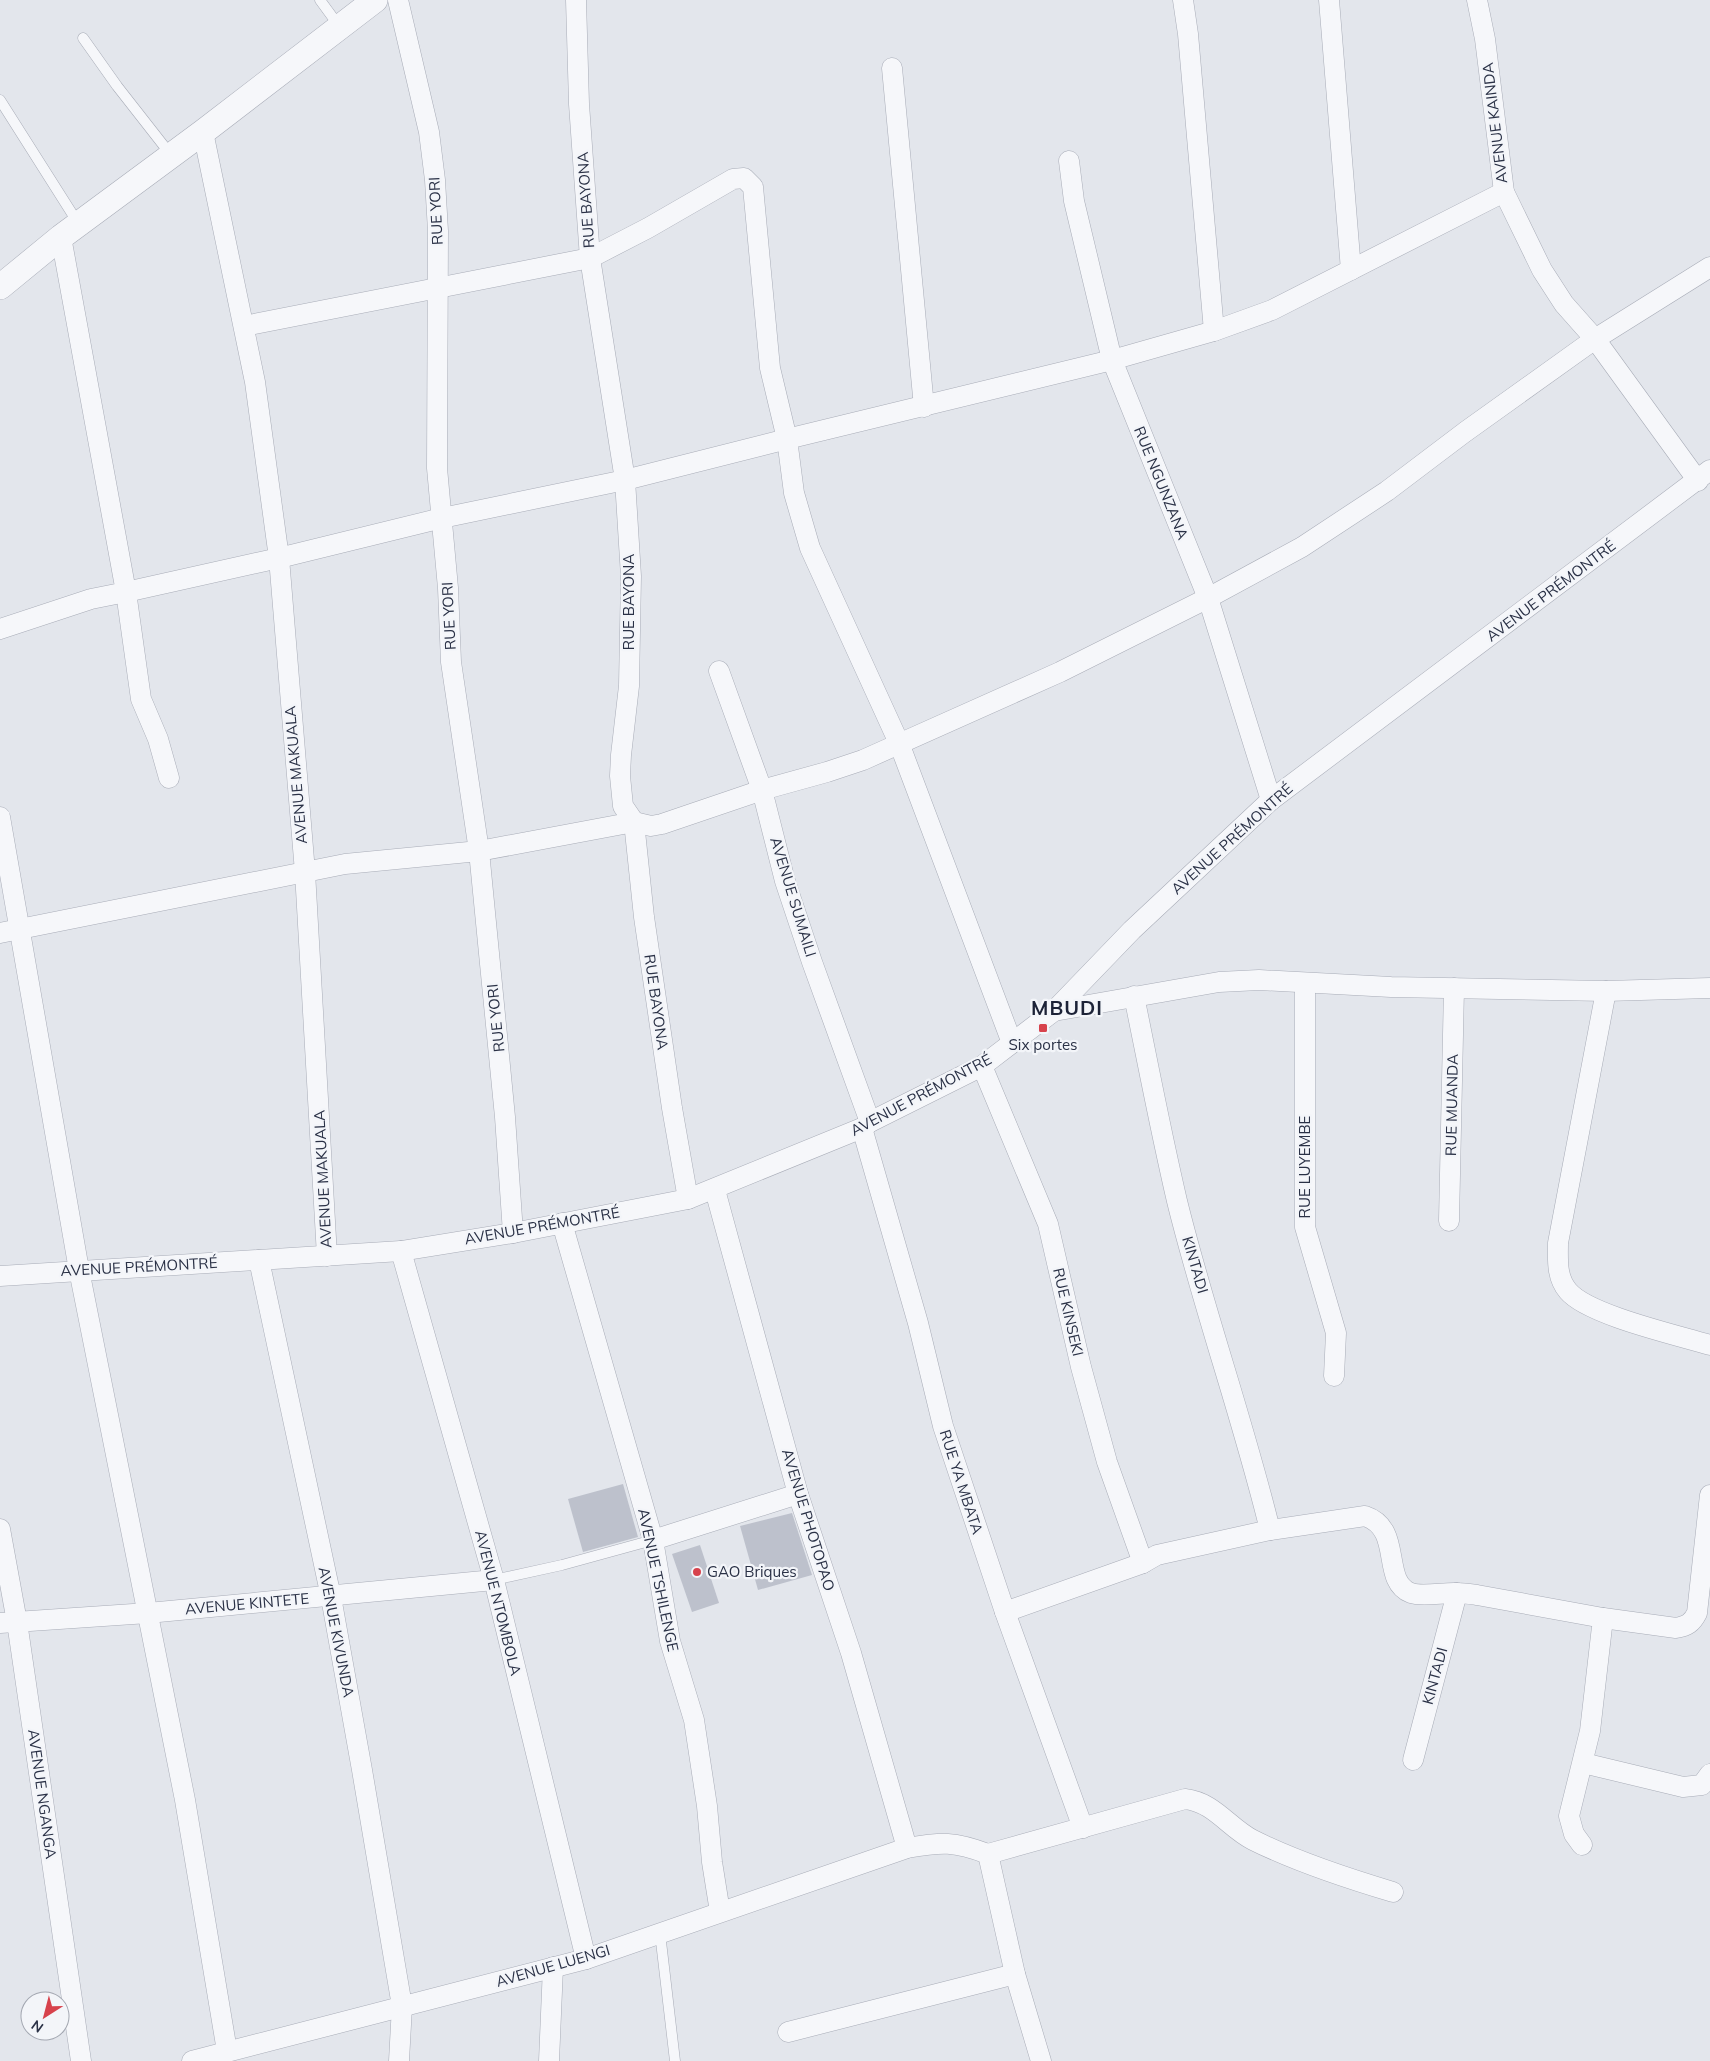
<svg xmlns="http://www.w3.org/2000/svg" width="1710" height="2061" font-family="Mulish,sans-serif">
<rect width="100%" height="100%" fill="#e3e6ec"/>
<!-- building -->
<g fill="#bdc1cc">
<path d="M623 1484 638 1537 583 1552 568 1499Z"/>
<path d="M792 1513 812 1575 758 1590 740 1526Z"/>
<path d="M700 1545 719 1603 692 1612 672 1554Z"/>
</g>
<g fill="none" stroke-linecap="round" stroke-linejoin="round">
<!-- service casing -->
<g stroke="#a8acb7" stroke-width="11">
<g id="service">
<path d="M320 0 339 26"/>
<path d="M83 38 117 86 171 155"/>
<path d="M0 100 78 223"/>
<path d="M494 1580 562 1565 653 1540"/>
<path d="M660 1933 675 2061"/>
</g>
</g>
<!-- minor casing -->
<g stroke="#a8acb7" stroke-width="21">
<g id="minor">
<path d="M398 0 429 132 435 180 438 231 437 468 448 588 451 662 479 851 505 1117 513 1233"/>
<path d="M576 0 579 104 590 258 625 480 631 576 629 686 621 755 620 776 623 806 634 822 644 917 672 1108 688 1199"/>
<path d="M1183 0 1188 34 1214 331"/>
<path d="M1329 0 1351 270"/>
<path d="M1477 0 1485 39 1504 192 1542 270 1564 304 1595 339 1698 481"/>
<path d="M892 68 924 407"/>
<path d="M203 132 255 382 279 558 442 518 625 480 787 439 770 368 753 187 744 178 733 179 648 228 590 258 244 326"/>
<path d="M1069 161 1074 201 1112 360 1208 598 1271 800"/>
<path d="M0 629 91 599 126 592 61 237"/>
<path d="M719 671 762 790 785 881 812 962 870 1122"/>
<path d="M169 778 158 739 141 699 126 592 279 558 305 872 327 1256"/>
<path d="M0 817 79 1270 185 1800 227 2051"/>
<path d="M0 933 345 864 479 851 634 822 651 826 662 824 762 790 827 772 863 760 1060 672 1208 598 1302 547 1387 491 1465 432 1595 339 1710 267"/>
<path d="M1305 983V1227L1336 1333 1334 1376"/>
<path d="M1606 991 1558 1243C1558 1259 1556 1277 1568 1291 1588 1315 1677 1335 1710 1345"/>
<path d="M1134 996C1148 1064 1161 1133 1177 1201 1204 1311 1243 1419 1270 1530"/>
<path d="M1054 1011 1219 982 1259 980 1391 987 1606 991 1710 988"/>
<path d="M1012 1043 899 743 810 548 794 493 787 439 1112 360 1214 331 1272 310 1504 192"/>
<path d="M982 1066 1048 1224 1081 1367 1107 1462 1143 1563"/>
<path d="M862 1128 918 1323 943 1426 1005 1612 1083 1828"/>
<path d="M715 1190 798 1494 851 1653 907 1848"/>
<path d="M1449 1221 1454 988"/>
<path d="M562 1223 653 1540 670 1641 694 1720 707 1806 712 1862 720 1912"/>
<path d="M401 1251 494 1580 586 1959"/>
<path d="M259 1260 331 1597 362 1770 402 2006 399 2061"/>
<path d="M0 1276 401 1251 513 1233 688 1199 862 1128 870 1122 982 1066 1054 1011 1132 930 1271 800 1710 470"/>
<path d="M0 1529 17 1622 81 2061"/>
<path d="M653 1540 798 1494"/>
<path d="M1005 1612 1143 1563 1157 1555 1270 1530 1365 1516C1404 1529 1380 1581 1411 1593 1423 1597 1445 1592 1457 1593 1464 1593 1470 1594 1477 1595L1603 1618 1590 1731 1569 1816 1574 1834 1582 1845"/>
<path d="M1603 1618 1676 1628C1687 1626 1692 1623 1697 1613L1710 1495"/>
<path d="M0 1623 148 1613 494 1580"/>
<path d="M1413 1760 1457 1593"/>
<path d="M1583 1763 1683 1787 1702 1785 1710 1774"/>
<path d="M988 1854 1185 1799C1214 1802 1229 1828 1253 1840 1297 1862 1346 1878 1393 1892"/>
<path d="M788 2032 1015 1974"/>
<path d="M192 2061 586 1959 907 1848C942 1842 954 1841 988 1854L1015 1974 1041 2061"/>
<path d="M549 2061 553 1967"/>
</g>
</g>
<!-- tertiary casing -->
<g stroke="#a8acb7" stroke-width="26">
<path id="tertiary" d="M0 287 61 237 203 132 375 0"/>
</g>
<!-- service -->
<use href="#service" stroke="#f6f7fa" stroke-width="10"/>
<!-- minor -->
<use href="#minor" stroke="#f6f7fa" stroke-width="20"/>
<!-- tertiary -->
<use href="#tertiary" stroke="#f6f7fa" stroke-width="25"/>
</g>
<!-- markers -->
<g fill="#d7424c" stroke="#f3f5f9" stroke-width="2">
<rect x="1038" y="1023" width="10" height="10" rx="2.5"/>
<circle cx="697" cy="1572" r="5"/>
</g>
<g text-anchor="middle" stroke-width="4.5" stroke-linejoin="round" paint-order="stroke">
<!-- street labels -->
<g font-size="15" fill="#2a3146" stroke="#f3f5f9">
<text transform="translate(1495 123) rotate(-97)" y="5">AVENUE KAINDA</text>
<text transform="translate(586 200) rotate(-94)" y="5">RUE BAYONA</text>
<text transform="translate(436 211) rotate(-93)" y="5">RUE YORI</text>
<text transform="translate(1161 483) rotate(68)" y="5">RUE NGUNZANA</text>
<text transform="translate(1551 591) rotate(-37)" y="5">AVENUE PRÉMONTRÉ</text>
<text transform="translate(629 602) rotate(-90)" y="5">RUE BAYONA</text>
<text transform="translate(449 616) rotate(-93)" y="5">RUE YORI</text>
<text transform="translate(296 775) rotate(-95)" y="5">AVENUE MAKUALA</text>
<text transform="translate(1232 839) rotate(-42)" y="5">AVENUE PRÉMONTRÉ</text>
<text transform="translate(793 897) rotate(73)" y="5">AVENUE SUMAILI</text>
<text transform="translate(656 1002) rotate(82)" y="5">RUE BAYONA</text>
<text transform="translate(496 1018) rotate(-96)" y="5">RUE YORI</text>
<text transform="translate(921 1095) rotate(-28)" y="5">AVENUE PRÉMONTRÉ</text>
<text transform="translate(1452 1105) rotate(-89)" y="5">RUE MUANDA</text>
<text transform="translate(1305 1167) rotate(-90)" y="5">RUE LUYEMBE</text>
<text transform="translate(323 1179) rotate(-93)" y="5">AVENUE MAKUALA</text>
<text transform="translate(542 1226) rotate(-10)" y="5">AVENUE PRÉMONTRÉ</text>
<text transform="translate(1195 1265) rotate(74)" y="5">KINTADI</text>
<text transform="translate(139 1267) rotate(-3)" y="5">AVENUE PRÉMONTRÉ</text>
<text transform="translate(1068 1312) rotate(77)" y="5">RUE KINSEKI</text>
<text transform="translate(961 1482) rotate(72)" y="5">RUE YA MBATA</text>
<text transform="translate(808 1520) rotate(73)" y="5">AVENUE PHOTOPAO</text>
<text transform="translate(658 1580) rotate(78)" y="5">AVENUE TSHILENGE</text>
<text transform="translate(498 1603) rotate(76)" y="5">AVENUE NTOMBOLA</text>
<text transform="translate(247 1604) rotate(-5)" y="5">AVENUE KINTETE</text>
<text transform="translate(336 1632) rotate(79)" y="5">AVENUE KIVUNDA</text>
<text transform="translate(1435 1676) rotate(-75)" y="5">KINTADI</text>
<text transform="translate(42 1794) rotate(82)" y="5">AVENUE NGANGA</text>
<text transform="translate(553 1966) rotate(-16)" y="5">AVENUE LUENGI</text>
</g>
<!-- poi labels -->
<g font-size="15" fill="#2a3146" stroke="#f3f5f9">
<text x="1043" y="1050">Six portes</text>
<text x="707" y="1577" text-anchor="start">GAO Briques</text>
</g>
<!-- district labels -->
<g font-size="20" font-weight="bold" letter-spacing="1" fill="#1c2237" stroke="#f3f5f9">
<text x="1067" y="1015">MBUDI</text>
</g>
</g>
<!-- north arrow -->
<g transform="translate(45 2016) rotate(216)"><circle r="24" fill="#f3f5f9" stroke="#a3a7b1"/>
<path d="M0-4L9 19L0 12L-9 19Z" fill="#d7424c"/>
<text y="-8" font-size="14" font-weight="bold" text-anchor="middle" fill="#2a3146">N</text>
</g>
</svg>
